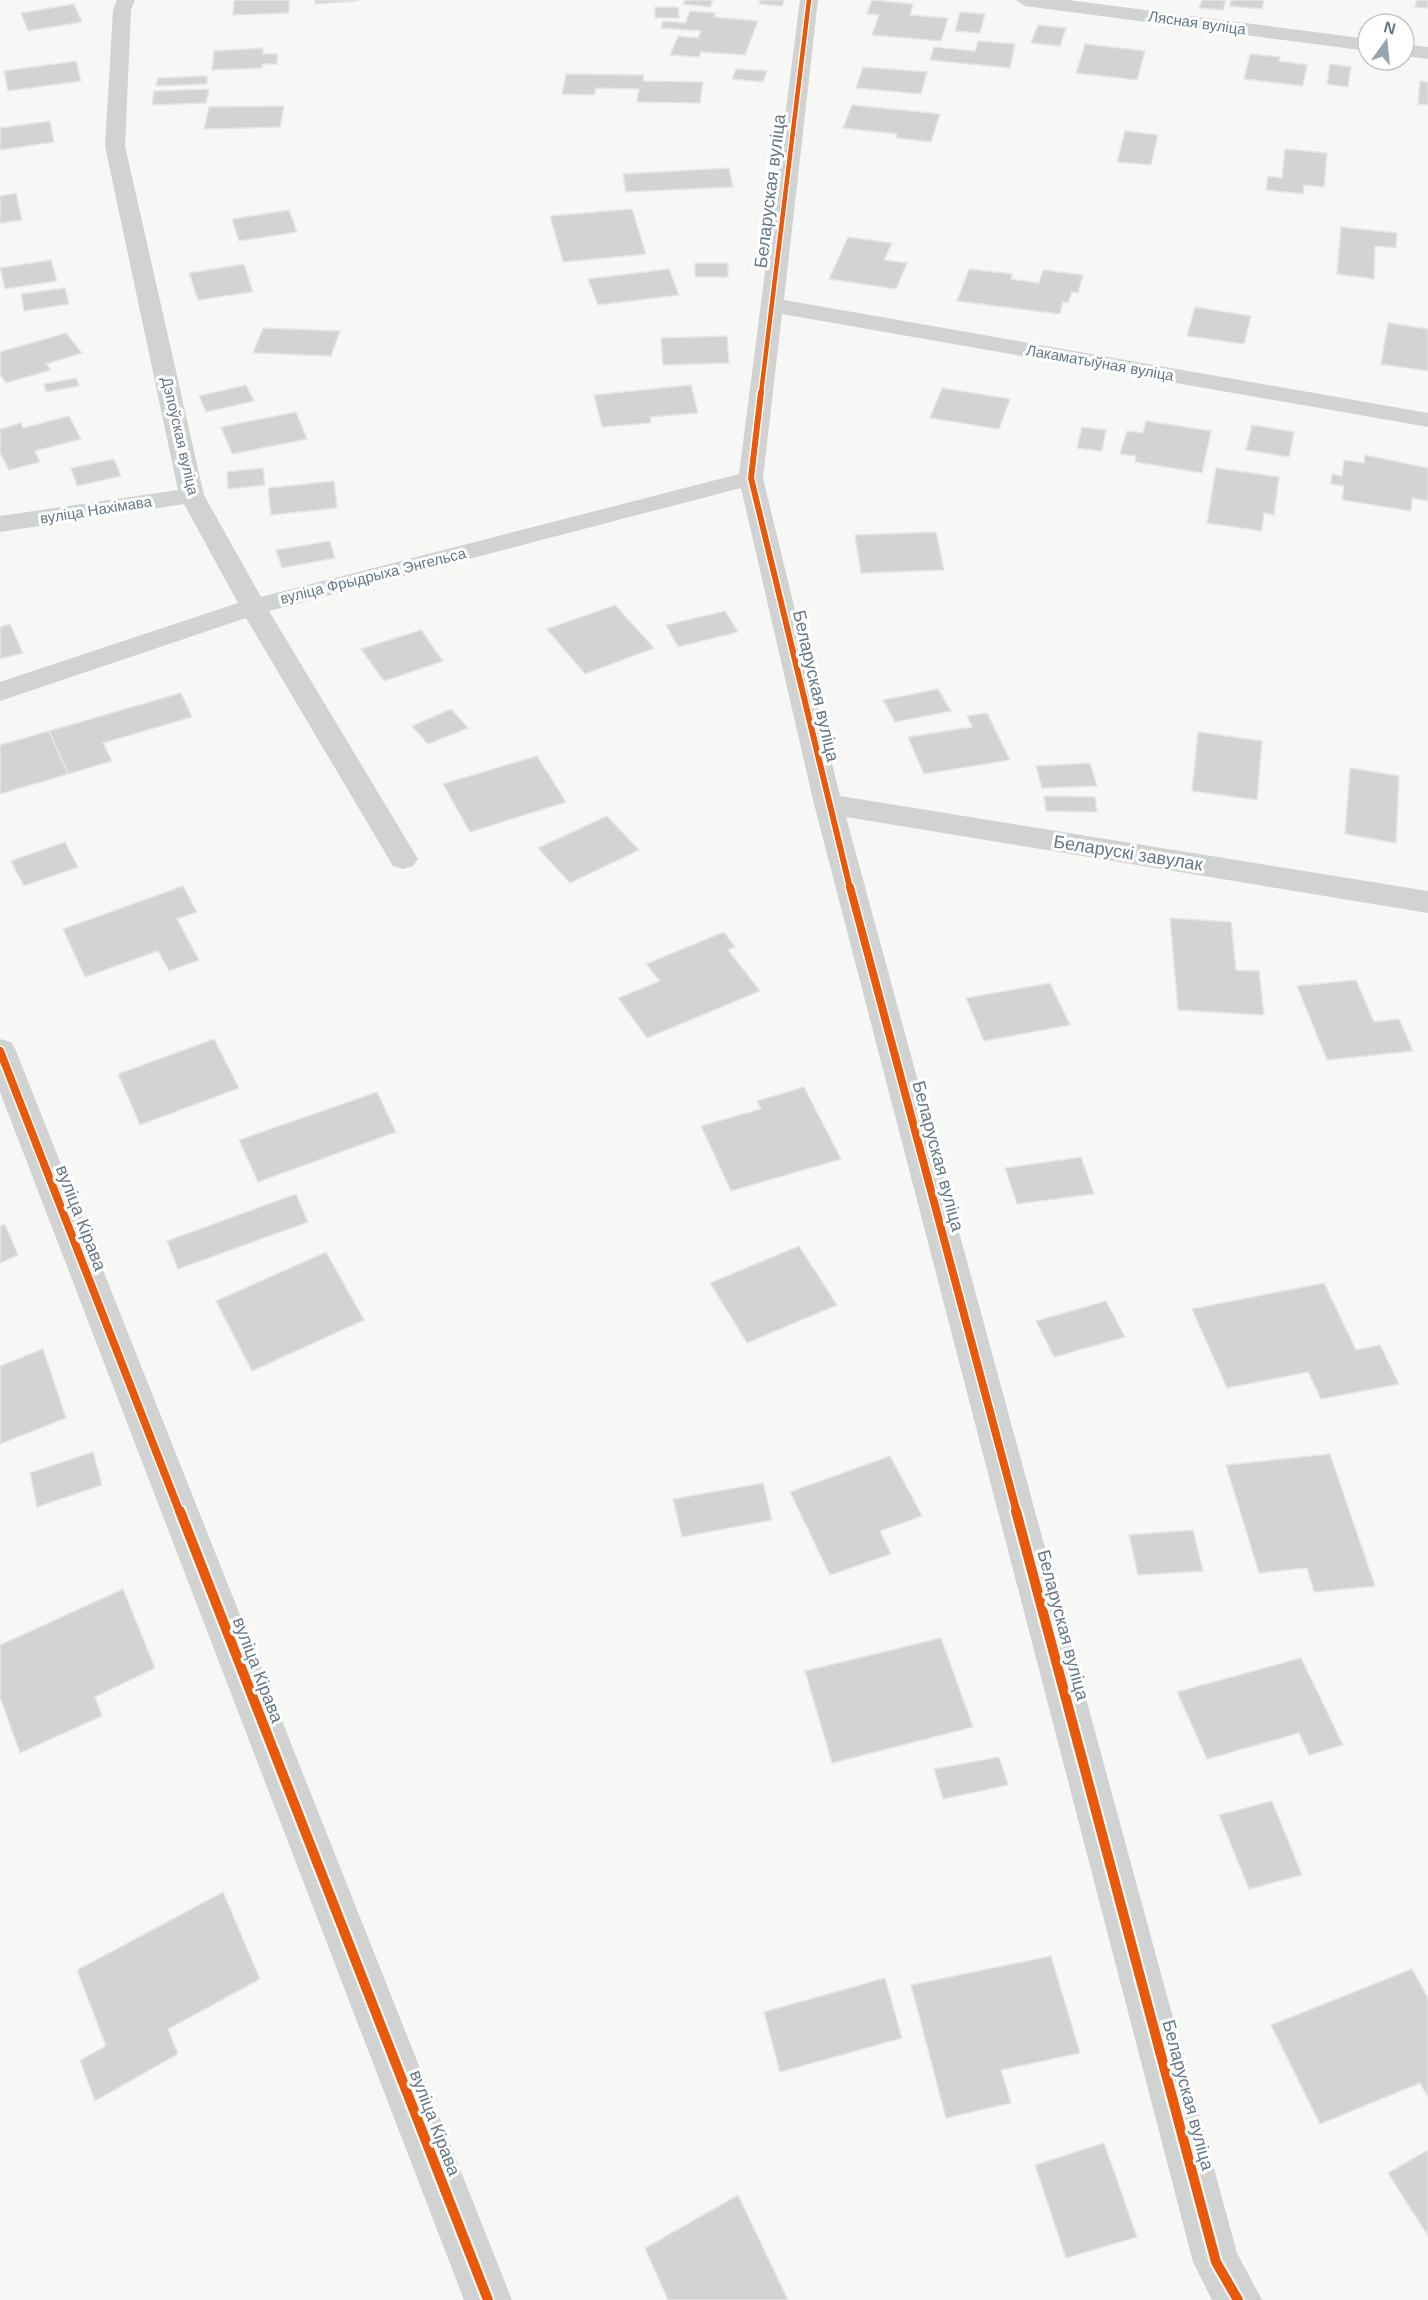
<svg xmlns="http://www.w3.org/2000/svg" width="1428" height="2300" font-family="Helvetica,sans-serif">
<rect width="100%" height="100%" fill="#f7f7f5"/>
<!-- building -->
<g fill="#d2d3d3" stroke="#e6e6e5" stroke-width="1.5">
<path d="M234 0H289V13L233 15Z"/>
<path d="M315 0H358V1L315 4Z"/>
<path d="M685 0H713L710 7 683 4Z"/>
<path d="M760 0H784L782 6 759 4Z"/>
<path d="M872 0 913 4 910 15 948 18 941 41 872 35 879 15 867 14Z"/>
<path d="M1202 0H1226L1223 10 1199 8Z"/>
<path d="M1231 0H1264L1262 9 1229 6Z"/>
<path d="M1417 0H1428V8L1415 7Z"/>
<path d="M74 4 82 22 28 31 21 13Z"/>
<path d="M655 7H678L679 18H655Z"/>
<path d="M690 11 716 13 714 17 758 21 745 55 701 52 699 57 670 55 678 36 698 38 701 31 661 28 663 21 685 23Z"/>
<path d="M960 12 985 14 980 33 955 31Z"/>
<path d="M1381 17 1405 20 1404 24H1379Z"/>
<path d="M1038 25 1066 28 1060 46 1031 43Z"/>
<path d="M978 41 1015 44 1010 68 930 60 934 47 975 51Z"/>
<path d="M1085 44 1145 51 1137 80 1076 73Z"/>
<path d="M263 48V54H277V64H262V68L212 70 214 51Z"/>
<path d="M1250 54 1280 57 1279 61 1307 65 1303 86 1244 79Z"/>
<path d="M76 61 81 81 8 91 4 71Z"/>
<path d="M1330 64 1351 67 1348 87 1327 84Z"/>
<path d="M863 67 927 72 921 94 856 88Z"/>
<path d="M736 69 767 71 763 82 732 79Z"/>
<path d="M566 74 644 75 643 81 703 82 700 103 637 102 639 89 596 88 594 95 562 94Z"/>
<path d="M207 76V84L156 86 158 78Z"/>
<path d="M1420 81 1428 82V105L1418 104Z"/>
<path d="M209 89 206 103 152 105 154 91Z"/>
<path d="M852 105 940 114 931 142 896 138 897 134 843 128Z"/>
<path d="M284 106 280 127 204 129 209 107Z"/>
<path d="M50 121 54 142 0 150V128Z"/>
<path d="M1125 131 1158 135 1151 165 1117 162Z"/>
<path d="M1285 149 1327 153 1324 187 1304 185 1303 194 1266 190 1268 176 1282 178Z"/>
<path d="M729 168 733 187 626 192 623 174Z"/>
<path d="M16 193 22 220 0 223V196Z"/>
<path d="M632 209 646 254 563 262 550 216Z"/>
<path d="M289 210 297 232 239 241 232 219Z"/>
<path d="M1341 227 1397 233 1396 248 1375 246 1374 279 1337 274Z"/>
<path d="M848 237 892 243 884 260 907 263 896 289 829 279Z"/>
<path d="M51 260 57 281 5 289 0 268Z"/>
<rect x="695" y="263" width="33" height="14"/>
<path d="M244 264 253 292 198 300 189 273Z"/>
<path d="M669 269 679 295 598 305 588 279Z"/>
<path d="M969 269 1012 274 1011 279 1039 283 1043 270 1083 275 1078 293 1072 292 1068 303 1063 302 1060 314 957 301Z"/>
<path d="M65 288 69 304 24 311 21 294Z"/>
<path d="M1195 307 1251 316 1244 344 1187 336Z"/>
<path d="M1388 323 1428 329V371L1381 364Z"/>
<path d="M263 328 340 331 331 356 253 353Z"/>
<path d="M66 333 82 353 46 364 51 370 6 383 0 375V352Z"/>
<path d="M727 336 729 363 663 365 661 338Z"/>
<path d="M76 378 79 386 46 392 44 384Z"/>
<path d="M246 385 254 401 206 412 199 396Z"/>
<path d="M691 385 698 413 650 417 651 423 602 427 594 395Z"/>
<path d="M942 388 1010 399 999 429 930 418Z"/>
<path d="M296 412 307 439 232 454 221 427Z"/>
<path d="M69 416 81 439 35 451 40 462 9 470 0 453V429L21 423 23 428Z"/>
<path d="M1146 421 1211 431 1202 473 1135 462 1136 456 1120 454 1127 431 1143 433Z"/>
<path d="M1252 425 1294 432 1289 457 1246 450Z"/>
<path d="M1082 427 1106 430 1102 451 1077 448Z"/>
<path d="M1365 455 1428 468V501L1412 498 1411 511 1342 500 1344 486 1331 484 1332 474 1342 476 1344 460 1364 463Z"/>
<path d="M114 459 121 476 77 486 71 468Z"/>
<path d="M263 468 265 485 228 489 227 472Z"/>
<path d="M1216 468 1279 477 1274 515 1264 513 1262 531 1207 523Z"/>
<path d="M334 481 337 508 271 515 268 488Z"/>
<path d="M936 532 944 570 861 573 855 535Z"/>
<path d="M330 541 335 558 282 568 276 550Z"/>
<path d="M615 605 654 648 585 674 547 629Z"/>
<path d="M725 611 738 632 678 647 666 625Z"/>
<path d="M10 624 23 653 0 659V627Z"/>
<path d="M421 630 443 661 384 681 361 649Z"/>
<path d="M938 689 951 711 895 722 883 700Z"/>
<path d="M181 693 192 717 103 743 112 761 68 774 49 731Z"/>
<path d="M451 709 468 728 428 744 412 726Z"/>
<path d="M987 713 1010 760 924 774 908 737 972 727 967 716Z"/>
<path d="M49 731 68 774 0 794V745Z"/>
<path d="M1198 732 1262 741 1257 800 1192 791Z"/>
<path d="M537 756 566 802 470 832 443 784Z"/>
<path d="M1090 763 1097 786 1042 788 1036 766Z"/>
<path d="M1350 768 1399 776 1396 843 1345 834Z"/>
<path d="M1044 796 1095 797 1097 812 1046 811Z"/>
<path d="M607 816 639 850 570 883 538 848Z"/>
<path d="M65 842 78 867 24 886 11 861Z"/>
<path d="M183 886 197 912 177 919 199 960 169 971 158 951 85 977 63 929Z"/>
<path d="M1170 918 1231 922 1236 970 1259 971 1264 1015 1178 1010Z"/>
<path d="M724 932 735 947 728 950 760 991 647 1038 618 998 660 981 646 964Z"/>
<path d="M1356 980 1374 1022 1399 1019 1413 1051 1327 1060 1297 986Z"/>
<path d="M1050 983 1070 1025 984 1041 966 998Z"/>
<path d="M214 1039 239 1088 140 1125 118 1074Z"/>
<path d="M804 1087 841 1159 731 1191 701 1126 761 1109 757 1101Z"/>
<path d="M377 1092 396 1132 258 1182 239 1140Z"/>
<path d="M1081 1157 1094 1194 1017 1204 1005 1168Z"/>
<path d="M296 1194 308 1222 178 1269 167 1241Z"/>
<path d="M5 1224 18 1255 0 1263V1226Z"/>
<path d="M799 1246 837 1305 747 1343 710 1283Z"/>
<path d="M326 1252 364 1320 252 1371 216 1301Z"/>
<path d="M1324 1283 1356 1350 1380 1345 1399 1384 1321 1399 1308 1372 1227 1388 1192 1309Z"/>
<path d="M1106 1301 1125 1337 1054 1357 1036 1321Z"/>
<path d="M43 1349 66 1418 0 1444V1366Z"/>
<path d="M93 1452 102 1485 37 1507 30 1473Z"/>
<path d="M1330 1454 1375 1586 1314 1592 1307 1568 1259 1573 1226 1465Z"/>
<path d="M890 1456 922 1516 880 1531 891 1554 830 1575 790 1492Z"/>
<path d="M763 1483 772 1520 682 1537 673 1499Z"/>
<path d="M1193 1530 1203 1571 1138 1575 1129 1535Z"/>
<path d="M123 1589 155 1668 95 1697 102 1716 20 1753 0 1697V1645Z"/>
<path d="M941 1638 973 1727 832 1763 805 1671Z"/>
<path d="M1301 1658 1343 1745 1309 1755 1299 1733 1207 1759 1177 1692Z"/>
<path d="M999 1757 1008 1785 943 1799 934 1769Z"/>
<path d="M1272 1801 1302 1875 1249 1889 1219 1815Z"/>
<path d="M223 1892 260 1979 168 2029 178 2054 95 2101 80 2060 106 2046 77 1970Z"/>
<path d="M1051 1956 1080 2053 1001 2070 1011 2103 946 2118 911 1985Z"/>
<path d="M1412 1969 1428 1998V2097L1420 2083 1320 2124 1271 2025Z"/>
<path d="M885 1978 902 2038 780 2072 764 2012Z"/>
<path d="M1104 2143 1137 2237 1066 2258 1035 2165Z"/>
<path d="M1428 2150V2236L1388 2173Z"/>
<path d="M738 2195 788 2300H668L645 2248Z"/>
</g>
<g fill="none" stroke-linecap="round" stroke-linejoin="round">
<!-- minor -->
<g fill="#d1d2d2" fill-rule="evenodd">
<path d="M117 0H135L131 10 125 146 204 495 261 597 739 474 800 0H818L784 300 1428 413V427L782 314 763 478 840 796 1428 891V913L846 817 1237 2253 1262 2300H1212L1193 2262 814 804 741 488 269 611 418 859 413 866 403 869 393 866 246 618 0 701V682L238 603 184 504 0 532V516L178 490 105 146 113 10Z"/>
<path d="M1016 0H1068L1368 39V51L1025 6Z"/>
<path d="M1404 44 1428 47V59L1404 56Z"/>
<path d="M0 1039 11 1042 16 1051 512 2300H464L0 1092Z"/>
</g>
<!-- cycleway-far3 casing -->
<g stroke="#fff" stroke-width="7">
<path id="cycleway-far3" d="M761 393 809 0"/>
</g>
<!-- cycleway-far2 casing -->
<g stroke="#fff" stroke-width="9">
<path id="cycleway-far2" d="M761 392 751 478 850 888"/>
</g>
<!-- cycleway-far1 casing -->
<g stroke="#fff" stroke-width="11">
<g id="cycleway-far1">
<path d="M850 887 1017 1513"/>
<path d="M0 1051 180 1513"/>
</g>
</g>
<!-- cycleway casing -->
<g stroke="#fff" stroke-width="14">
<g id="cycleway">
<path d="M180 1511 488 2300"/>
<path d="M1016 1511 1216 2262 1238 2300"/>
</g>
</g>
<!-- cycleway-far3 -->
<use href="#cycleway-far3" stroke="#e8590c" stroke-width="4.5"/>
<!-- cycleway-far2 -->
<use href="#cycleway-far2" stroke="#e8590c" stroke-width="6"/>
<!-- cycleway-far1 -->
<use href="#cycleway-far1" stroke="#e8590c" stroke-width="8"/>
<!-- cycleway -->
<use href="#cycleway" stroke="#e8590c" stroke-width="10"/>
</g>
<g text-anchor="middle" stroke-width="6" stroke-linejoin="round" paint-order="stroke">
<!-- far-street labels -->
<g font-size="15" fill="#647889" stroke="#fff">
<text transform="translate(1197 23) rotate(8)" y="5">Лясная вуліца</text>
<text transform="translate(1100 363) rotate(10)" y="5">Лакаматыўная вуліца</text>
<text transform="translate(180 436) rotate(77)" y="5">Дэпоўская вуліца</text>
<text transform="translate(96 510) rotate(-9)" y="5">вуліца Нахімава</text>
<text transform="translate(373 576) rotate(-14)" y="5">вуліца Фрыдрыха Энгельса</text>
</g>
<!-- street labels -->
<g font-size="18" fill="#647889" stroke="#fff">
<text transform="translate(770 191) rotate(-83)" y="6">Беларуская вуліца</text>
<text transform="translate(816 686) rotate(77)" y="6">Беларуская вуліца</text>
<text transform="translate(1128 853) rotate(9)" y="6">Беларускі завулак</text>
<text transform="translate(938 1156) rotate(75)" y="6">Беларуская вуліца</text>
<text transform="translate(81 1218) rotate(69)" y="6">вуліца Кірава</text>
<text transform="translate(1063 1625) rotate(75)" y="6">Беларуская вуліца</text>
<text transform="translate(258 1670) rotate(69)" y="6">вуліца Кірава</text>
<text transform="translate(1188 2095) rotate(75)" y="6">Беларуская вуліца</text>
<text transform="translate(435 2123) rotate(69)" y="6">вуліца Кірава</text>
</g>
</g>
<!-- north arrow -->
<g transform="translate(1386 42) rotate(15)"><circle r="28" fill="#ffffff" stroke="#c1c9d0" stroke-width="1.5"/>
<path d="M0-4.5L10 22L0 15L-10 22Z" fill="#97a4af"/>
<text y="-9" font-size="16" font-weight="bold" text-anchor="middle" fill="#647889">N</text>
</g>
</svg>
